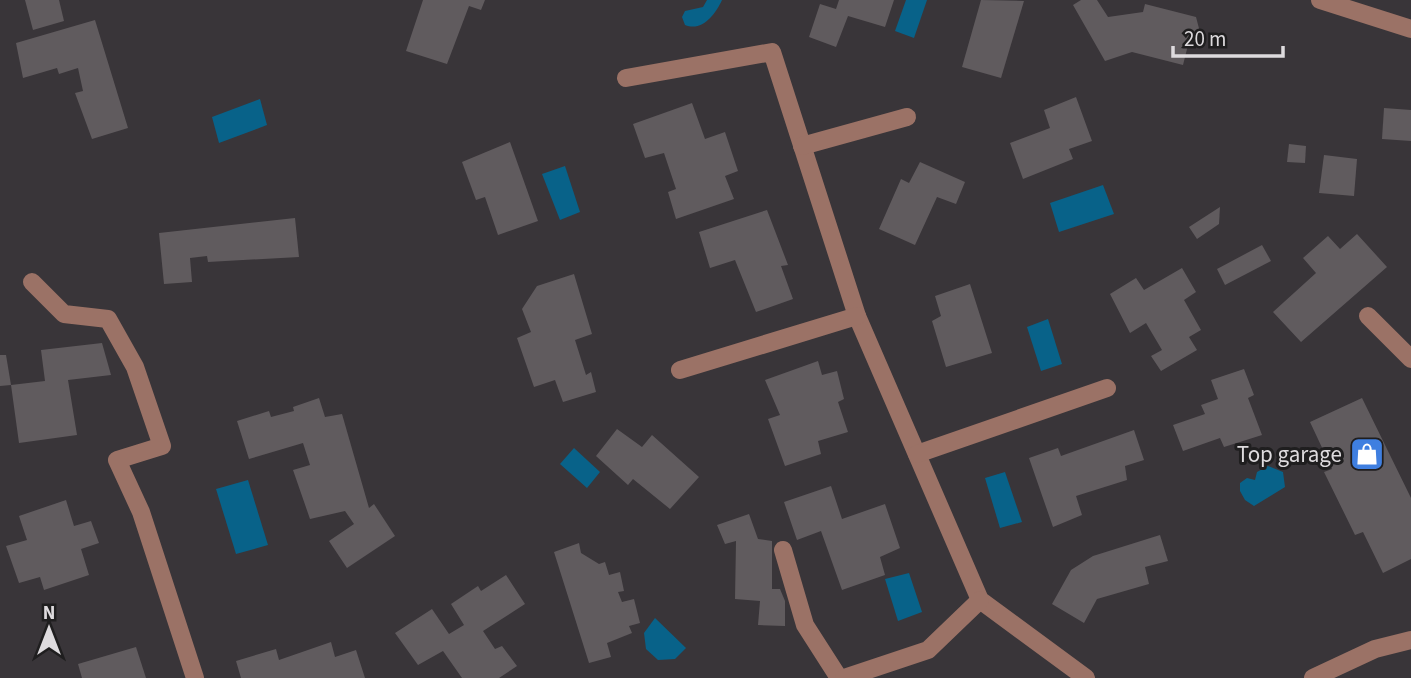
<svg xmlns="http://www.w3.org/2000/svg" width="1411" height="678" font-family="'Source Sans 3',sans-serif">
<rect width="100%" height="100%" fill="#393539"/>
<!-- water -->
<g fill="#086289">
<path d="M707 0H722C715 15 702 32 685 25L682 17 685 11 703 7Z"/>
<path d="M906 0H927L914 38 895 31Z"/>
<path d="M260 99 267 125 219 143 212 117Z"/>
<path d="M565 166 580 212 560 220 542 174Z"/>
<path d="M1103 185 1114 214 1059 232 1050 203Z"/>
<path d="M1048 319 1062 364 1041 371 1027 327Z"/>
<path d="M574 448 600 472 587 488 560 464Z"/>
<path d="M1268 466 1283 472 1285 487 1254 506 1245 500 1240 491V483L1247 478 1255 480 1257 472Z"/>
<path d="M1005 472 1022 522 1000 528 985 478Z"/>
<path d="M248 480 268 545 236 554 216 489Z"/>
<path d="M909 573 922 612 898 621 885 579Z"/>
<path d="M655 618 686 648 675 659 658 660 646 649 644 633Z"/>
</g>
<!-- building -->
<g fill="#605b5e">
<path d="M25 0H59L64 21 33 30Z"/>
<path d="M423 0H485L481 10 469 6 447 64 406 51Z"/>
<path d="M839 0H894L885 27 848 16 836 47 809 37 820 4 836 9Z"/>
<path d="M981 0 1024 1 1001 78 962 67Z"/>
<path d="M1081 0H1097L1108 17 1143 12 1145 4 1196 17 1201 36 1189 41 1183 65 1132 52 1105 61 1073 5Z"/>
<path d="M95 20 128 128 92 139 75 93 83 91 78 68 59 74 57 68 23 78 16 43Z"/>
<path d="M1076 97 1092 141 1069 149 1073 159 1023 179 1010 143 1050 128 1044 110Z"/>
<path d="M692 103 705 139 725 132 738 171 725 176 734 199 676 219 668 192 676 189 664 153 645 158 633 124Z"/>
<path d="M1384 108 1411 110V141L1382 139Z"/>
<path d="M510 142 538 221 498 235 485 197 476 200 462 162Z"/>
<path d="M1289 144 1306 146 1305 163 1287 162Z"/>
<path d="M1324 155 1357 159 1354 196 1319 193Z"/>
<path d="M920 162 965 182 956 204 937 197 915 245 879 229 901 179 909 183Z"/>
<path d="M1220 207 1219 224 1197 239 1189 227Z"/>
<path d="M767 210 788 265 781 266 793 299 756 312 735 260 710 268 699 232Z"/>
<path d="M295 218 299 257 208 262 207 256 190 258 192 282 164 284 159 233Z"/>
<path d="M1357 234 1387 267 1301 342 1273 312 1316 273 1303 258 1328 236 1340 249Z"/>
<path d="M1262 245 1271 261 1225 285 1217 269Z"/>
<path d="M1182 268 1196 292 1184 300 1201 330 1189 337 1197 350 1161 371 1151 356 1162 350 1146 323 1130 333 1110 294 1136 278 1144 290Z"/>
<path d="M574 274 592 334 575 340 586 375 591 372 596 392 563 402 555 380 534 387 517 338 531 332 522 309 537 286Z"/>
<path d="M970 284 992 353 946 367 932 321 941 316 935 296Z"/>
<path d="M102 343 111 375 68 380 77 435 19 443 11 385 45 381 41 350Z"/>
<path d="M0 355H6L11 385 0 386Z"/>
<path d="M818 361 822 375 837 371 844 399 838 402 848 432 818 441 821 454 785 466 768 419 780 415 765 380Z"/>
<path d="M1244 369 1254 395 1248 398 1262 435 1224 447 1220 438 1183 451 1173 425 1205 414 1201 405 1218 399 1211 380Z"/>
<path d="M319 398 325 417 342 414 369 508 374 504 395 536 347 568 329 541 354 524 345 511 310 519 293 470 310 465 303 443 249 459 237 421 269 411 271 417 294 411 293 407Z"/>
<path d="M1362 398 1411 498V559L1383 573 1363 532 1355 535 1324 472 1332 469 1310 422Z"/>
<path d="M617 429 642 447 652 435 699 477 670 509 633 479 628 485 596 456Z"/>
<path d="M1134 430 1144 460 1125 466 1127 480 1076 496 1082 515 1053 527 1029 458 1058 448 1061 456Z"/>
<path d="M831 486 842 519 885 504 900 548 880 557 885 575 842 590 821 531 797 540 784 502Z"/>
<path d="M66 500 74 526 91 521 99 543 81 549 89 575 44 590 40 577 19 583 6 546 27 540 19 516Z"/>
<path d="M749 514 758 539 772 541V589H780L785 601V626L758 625 760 601 735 599 736 541 725 544 717 525Z"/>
<path d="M1160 535 1168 561 1145 567 1149 584 1097 599 1084 623 1052 604 1071 570 1093 556Z"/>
<path d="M579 543 581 553 599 564 605 562 609 575 620 572 624 591 618 592 622 602 634 599 640 623 629 626 632 633 607 643 611 657 589 663 554 552Z"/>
<path d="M506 575 525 604 483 631 495 649 502 646 517 666 499 678H462L443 651 418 665 395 633 432 609 449 634 464 625 451 604 478 586 481 591Z"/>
<path d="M331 642 335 657 356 650 365 678H241L236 661 276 649 279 660Z"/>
<path d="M136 647 146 678H82L78 664Z"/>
</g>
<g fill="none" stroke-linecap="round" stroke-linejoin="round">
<!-- minor -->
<g stroke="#9b7266" stroke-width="18">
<path d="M1320 0 1411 29"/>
<path d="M626 78 772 52 857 316 980 600 1086 678"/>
<path d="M802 146 907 117"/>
<path d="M32 282 64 314 108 319 135 367 162 446 117 460 141 512 195 678"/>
<path d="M1368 316 1411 359"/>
<path d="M680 370 857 316"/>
<path d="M917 454 1107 388"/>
<path d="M783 550 805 625 839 678"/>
<path d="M844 678 928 650 980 600"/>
<path d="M1313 678 1375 649 1411 640"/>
</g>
</g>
<!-- icons -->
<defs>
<g id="shop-square" transform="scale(1.75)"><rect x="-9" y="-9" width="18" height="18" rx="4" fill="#3f7fe0" stroke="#1f1e1f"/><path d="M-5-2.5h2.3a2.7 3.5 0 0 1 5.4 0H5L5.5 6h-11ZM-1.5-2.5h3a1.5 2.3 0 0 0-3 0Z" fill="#fff"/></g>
</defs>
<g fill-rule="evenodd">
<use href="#shop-square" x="1367" y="454"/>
</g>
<g text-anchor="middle" stroke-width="6" stroke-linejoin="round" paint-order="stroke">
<!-- poi labels -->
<g font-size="23" fill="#dedbde" stroke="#1f1e1f" text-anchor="end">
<text x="1342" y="462">Top garage</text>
</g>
</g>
<!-- north arrow -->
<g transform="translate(49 629)" stroke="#1f1e1f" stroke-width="5" paint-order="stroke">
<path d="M0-5L12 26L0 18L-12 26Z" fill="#dedbde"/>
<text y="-10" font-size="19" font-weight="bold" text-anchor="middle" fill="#dedbde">N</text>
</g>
<!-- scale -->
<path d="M1173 46v10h110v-10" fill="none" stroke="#dedbde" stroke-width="3.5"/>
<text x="1184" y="46" font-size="21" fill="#dedbde" stroke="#1f1e1f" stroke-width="5" paint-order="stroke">20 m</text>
</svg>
